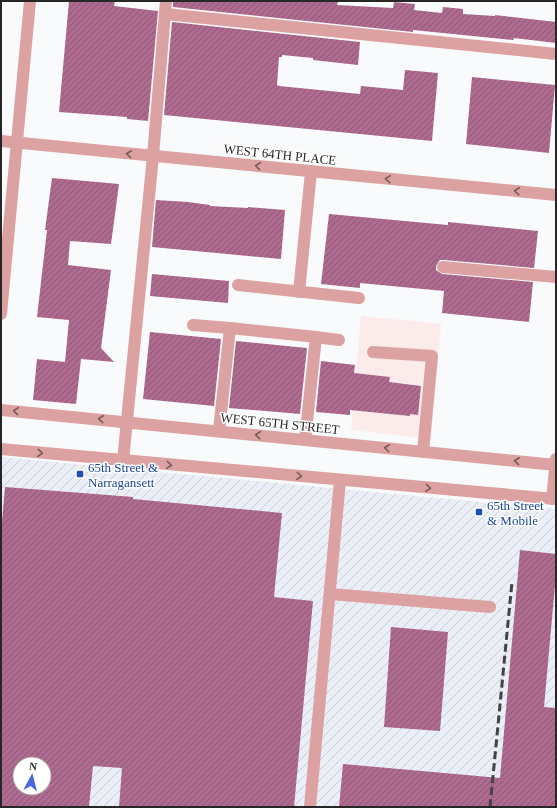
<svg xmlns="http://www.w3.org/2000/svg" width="557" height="808" font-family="Georgia,serif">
<defs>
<pattern id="industrial-furrows" width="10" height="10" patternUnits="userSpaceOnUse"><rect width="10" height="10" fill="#eaeef6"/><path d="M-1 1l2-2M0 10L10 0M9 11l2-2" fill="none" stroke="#c9ccd3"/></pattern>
<pattern id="building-hatch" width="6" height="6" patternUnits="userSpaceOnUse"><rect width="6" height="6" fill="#ae6b8f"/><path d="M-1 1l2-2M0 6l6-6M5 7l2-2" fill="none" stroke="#8d5875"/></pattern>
</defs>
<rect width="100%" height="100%" fill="#f9fafb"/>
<!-- commercial -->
<path fill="#fcebeb" d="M361 316 441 324 431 439 351 430Z"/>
<!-- industrial -->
<path fill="url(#industrial-furrows)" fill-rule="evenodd" d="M1 457 556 509V807H1ZM20 764H44V788H20Z"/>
<!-- building -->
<g fill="url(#building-hatch)" fill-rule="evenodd">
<path d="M69 1H115L114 6 158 11 148 121 127 119V117L59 112Z"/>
<path d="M173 1H324L338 2 337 5 393 8 394 2 415 4 414 10 442 13 443 7 463 9V14L495 16V15L556 22V43L514 38 513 40 413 30V32L173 7Z"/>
<path d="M172 22 360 42 358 65 313 60V58L282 55V57H279L277 85 279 86 360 94 361 86 403 90 405 70 438 73 432 141 164 115Z"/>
<path d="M472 77 555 85 549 153 466 144Z"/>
<path d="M52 178 119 184 111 244 70 241 68 265 111 270 101 348 114 362 81 359 76 404 33 400 37 359 65 362 69 320 37 317 47 230H45Z"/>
<path d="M156 200 188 202 210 205V206L248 208V207L285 210 281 259 152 247Z"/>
<path d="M329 214 448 225V222L538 231 534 268 444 260H440L436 266V270L442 274 533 282 529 322 442 313 444 291 360 283V288L321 284Z"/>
<path d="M152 274 229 281 228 303 150 296Z"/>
<path d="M150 332 221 339 214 406 143 399Z"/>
<path d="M236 341 307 348 300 414 229 408Z"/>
<path d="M321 361 355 365 354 373 390 377 389 382 421 386 418 415 410 414V416L350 410V415L316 412Z"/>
<path d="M5 487 133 497V499L282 513 274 597 313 601 294 807H119L122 768 93 766 89 807H1V534ZM20 764H44V788H20Z"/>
<path d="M520 550 556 554V574L544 707 556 708V807H339L343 764 500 778Z"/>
<path d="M391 627 448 632 440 731 384 727Z"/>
</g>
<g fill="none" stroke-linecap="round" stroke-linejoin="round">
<!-- minor -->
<g stroke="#dca1a1" stroke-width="12">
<path d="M165 14 556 54"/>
<path d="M1 141 556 195"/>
<path d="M443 267 556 277"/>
<path d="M238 285 359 298"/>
<path d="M299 292 311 172"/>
<path d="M1 314 30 1"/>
<path d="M193 325 230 328"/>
<path d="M316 337 339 340"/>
<path d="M373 352 432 356 423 452"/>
<path d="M1 410 556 465"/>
<path d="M219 431 230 328 316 337 305 440"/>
<path d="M1 449 556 499"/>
<path d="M123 461 153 156 166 1"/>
<path d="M552 499 556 459"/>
<path d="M330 594 490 607"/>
<path d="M310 807 340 480"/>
</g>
<!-- rail -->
<path stroke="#434343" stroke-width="3" stroke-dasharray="8 4" stroke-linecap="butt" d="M490 807 512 582"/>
</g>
<!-- one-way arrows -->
<defs><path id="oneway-chevron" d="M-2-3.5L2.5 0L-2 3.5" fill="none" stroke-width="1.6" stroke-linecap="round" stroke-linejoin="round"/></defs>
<g stroke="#785d5d">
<use href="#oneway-chevron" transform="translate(129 154) rotate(-174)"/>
<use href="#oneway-chevron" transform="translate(258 166) rotate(-174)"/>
<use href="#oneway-chevron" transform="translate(388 179) rotate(-175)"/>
<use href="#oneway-chevron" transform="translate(517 191) rotate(-174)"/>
<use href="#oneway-chevron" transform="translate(16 411) rotate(-174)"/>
<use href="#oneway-chevron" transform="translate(101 419) rotate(-174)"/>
<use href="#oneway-chevron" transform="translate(258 435) rotate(-174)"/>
<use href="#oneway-chevron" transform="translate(387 448) rotate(-174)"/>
<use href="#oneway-chevron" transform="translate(40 453) rotate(5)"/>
<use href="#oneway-chevron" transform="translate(517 461) rotate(-174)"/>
<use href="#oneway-chevron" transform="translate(169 465) rotate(5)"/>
<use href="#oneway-chevron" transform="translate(299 476) rotate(5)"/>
<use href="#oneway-chevron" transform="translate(428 488) rotate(5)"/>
</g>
<!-- markers -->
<g fill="#1a4fb4" stroke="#fff" stroke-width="1.5">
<rect x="76" y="470" width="8" height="8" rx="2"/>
<rect x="475" y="508" width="8" height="8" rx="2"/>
</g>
<g text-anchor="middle" stroke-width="3" stroke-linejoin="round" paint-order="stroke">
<!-- street labels -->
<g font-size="13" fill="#262626" stroke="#fff">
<text transform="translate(280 154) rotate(6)" y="5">WEST 64TH PLACE</text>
<text transform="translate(280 423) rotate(6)" y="5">WEST 65TH STREET</text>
</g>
<!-- transit labels -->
<g font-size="13" fill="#164399" stroke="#fff" text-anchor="start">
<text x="88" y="472">65th Street &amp;<tspan x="88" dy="15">Narragansett</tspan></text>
<text x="487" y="510">65th Street<tspan x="487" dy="15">&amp; Mobile</tspan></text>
</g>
</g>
<!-- border -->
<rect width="557" height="808" fill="none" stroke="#262626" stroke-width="4"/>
<!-- north arrow -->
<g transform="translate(32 776) rotate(7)"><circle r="19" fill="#ffffff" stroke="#a8a8a8"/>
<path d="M0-3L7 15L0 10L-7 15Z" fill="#4869dc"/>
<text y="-6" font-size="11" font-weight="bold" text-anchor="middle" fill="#262626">N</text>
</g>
</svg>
